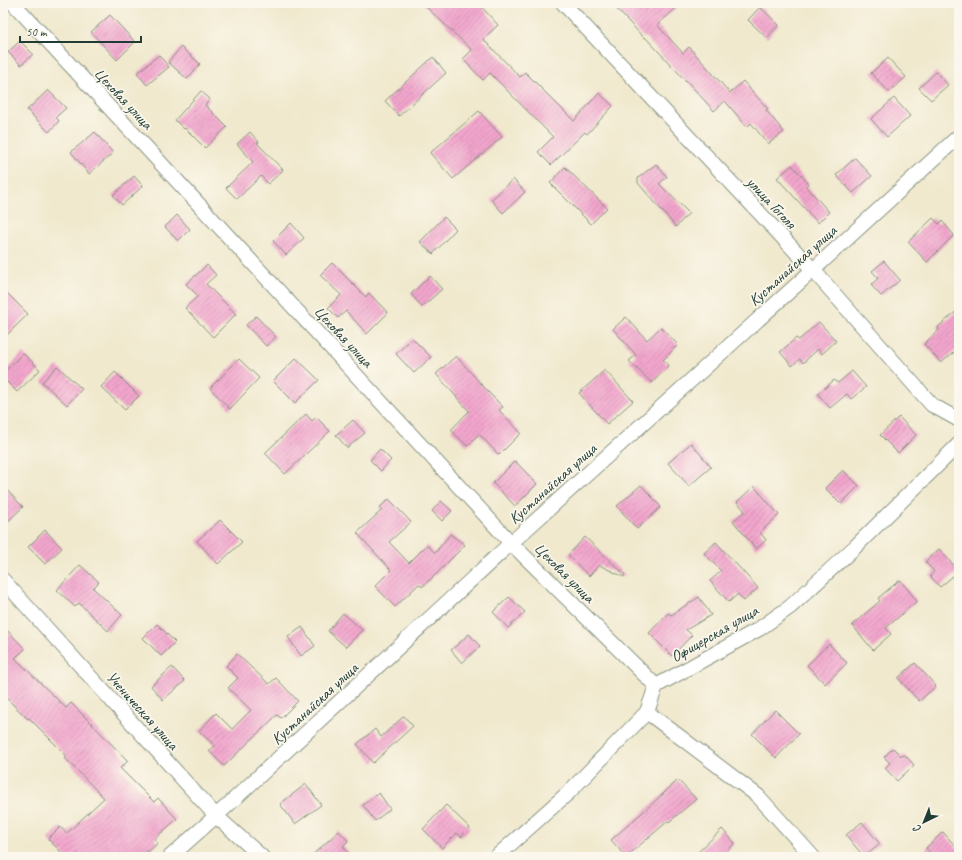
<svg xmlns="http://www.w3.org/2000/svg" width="962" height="860" font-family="Caveat,sans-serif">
<defs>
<pattern id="building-hatch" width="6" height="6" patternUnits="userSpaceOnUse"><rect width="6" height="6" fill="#f3a6cd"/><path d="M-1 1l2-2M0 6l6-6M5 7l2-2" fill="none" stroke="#c488a7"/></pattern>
</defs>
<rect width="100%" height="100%" fill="#fbf7ec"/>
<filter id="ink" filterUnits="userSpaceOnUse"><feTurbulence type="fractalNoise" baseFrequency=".025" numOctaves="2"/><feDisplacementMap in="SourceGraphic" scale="8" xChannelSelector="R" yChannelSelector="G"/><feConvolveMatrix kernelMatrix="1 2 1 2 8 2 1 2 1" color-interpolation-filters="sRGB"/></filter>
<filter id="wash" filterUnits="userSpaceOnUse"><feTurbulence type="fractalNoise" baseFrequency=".012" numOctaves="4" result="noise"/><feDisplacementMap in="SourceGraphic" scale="16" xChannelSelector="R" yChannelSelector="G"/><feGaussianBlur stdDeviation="0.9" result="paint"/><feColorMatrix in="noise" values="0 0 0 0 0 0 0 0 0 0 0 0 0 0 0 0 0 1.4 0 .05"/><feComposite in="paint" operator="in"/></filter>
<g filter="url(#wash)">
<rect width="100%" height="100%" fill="#f0e9ce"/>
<g id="blocks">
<!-- building -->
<g fill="url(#building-hatch)">
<path d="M422 3H478L498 25 483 39 520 77 525 72 574 121 599 93 613 106 587 134 585 132 551 165 538 152 553 137 490 73 483 80 463 59 472 50Z"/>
<path d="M611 3H682L657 25 683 53 689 47 730 93 743 81 768 109 766 110 784 132 768 144 751 123 747 127 725 101 714 111 686 80V81L645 37 644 38Z"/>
<path d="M760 7 779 25 767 38 748 20Z"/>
<path d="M110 15 135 42 117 60 91 32Z"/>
<path d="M20 41 33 54 21 65 8 52Z"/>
<path d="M181 47 200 64 187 79 168 62Z"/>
<path d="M159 55 169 67 147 85 137 73Z"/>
<path d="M433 57 446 73 399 116 385 101Z"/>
<path d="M888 58 906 77 889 92 871 73Z"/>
<path d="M936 72 948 85 931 100 919 88Z"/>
<path d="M48 90 66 108 56 117 59 121 49 132 27 110Z"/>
<path d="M201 91 210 99 205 105 227 127 205 148 185 128 184 129 175 120Z"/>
<path d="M894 98 910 116 887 137 871 119Z"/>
<path d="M479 111 502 137 453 179 430 153Z"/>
<path d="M95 132 113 153 89 174 71 152Z"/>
<path d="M250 132 259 142 257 143 283 170 268 184 261 176 237 199 226 188 253 162 237 144Z"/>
<path d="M855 158 872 176 853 193 836 175Z"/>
<path d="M656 164 667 177 659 184 689 213 676 227 638 183V178Z"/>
<path d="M792 165 809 184 806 186 829 212 818 223 777 178Z"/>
<path d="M565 167 607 208 591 224 550 183Z"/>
<path d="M134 176 143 186 122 205 113 195Z"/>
<path d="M513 179 525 192 503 213 491 200Z"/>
<path d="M177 215 190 229 178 241 165 227Z"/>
<path d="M444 217 456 229 433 254 420 242Z"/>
<path d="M933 218 939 224 942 221 954 235 927 262 908 242Z"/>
<path d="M291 223 304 238 286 255 273 241Z"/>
<path d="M884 261 900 280 881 296 871 285 878 278 872 271Z"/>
<path d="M332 263 366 297 369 293 388 313 367 334 346 311 338 318 328 308 341 295 320 275Z"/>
<path d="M207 265 216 275 206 284 236 314 213 337 185 308 198 296 186 284Z"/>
<path d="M430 276 442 289 422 307 411 294Z"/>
<path d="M3 289 28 314 3 339Z"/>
<path d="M959 309V348L941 363 924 344 939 330 938 327Z"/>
<path d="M256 316 276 337 266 346 246 325Z"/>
<path d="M626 317 647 340 661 327 678 345 663 360 669 365 652 383 629 361 636 355 613 329Z"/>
<path d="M819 322 836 341 822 354 818 349 803 363 800 359 792 366 780 352 796 338 799 340Z"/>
<path d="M412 338 431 357 414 373 396 354Z"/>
<path d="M23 353 40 370 17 392 3 378V373Z"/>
<path d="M456 356 491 395 503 407 499 410 521 433 499 455 479 434 467 446 451 430 469 411 436 374Z"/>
<path d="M296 358 319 380 295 403 273 381Z"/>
<path d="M239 359 259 378 230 409 210 388Z"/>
<path d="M57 366 82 389 67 405 42 382Z"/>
<path d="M605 370 633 401 607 424 579 393Z"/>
<path d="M852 371 866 387 851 399 847 394 830 408 818 394 834 380 838 383Z"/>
<path d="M115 372 139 396 125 410 101 387Z"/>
<path d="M306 414 312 421 316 417 330 431 285 474 265 453Z"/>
<path d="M899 417 916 435 898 453 880 435Z"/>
<path d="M353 420 365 433 347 448 336 435Z"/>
<path d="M691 443 711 467 689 486 668 463Z"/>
<path d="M380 449 391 460 381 471 370 460Z"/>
<path d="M515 461 537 484 515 506 493 483Z"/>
<path d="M843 470 859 486 841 504 825 488Z"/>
<path d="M641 485 661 507 637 529 617 506Z"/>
<path d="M3 486 23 507 3 526Z"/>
<path d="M754 486 779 515 760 532 766 540 756 549 733 521 745 511 737 502Z"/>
<path d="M389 499 411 522 389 542 409 563 427 545 435 553 450 534 465 545 433 577 422 587 419 584 395 607 375 586 391 570 357 533 382 510 379 508Z"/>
<path d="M441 501 452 511 442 521 432 511Z"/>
<path d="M220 520 242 542 218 564 197 541Z"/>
<path d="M45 530 62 548 45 564 28 547Z"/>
<path d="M585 537 625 575 624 577 599 565 589 576 568 555Z"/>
<path d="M716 542 758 588 744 601 738 594 729 602 710 581 721 571 704 553Z"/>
<path d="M939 549 959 571 940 587 930 576 934 571 925 562Z"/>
<path d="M80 565 99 582 93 588 122 615 108 631 79 603 75 607 57 590Z"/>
<path d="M900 580 917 601 886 628 891 634 873 650 852 625 880 601 878 598Z"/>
<path d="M509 597 525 612 508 628 493 612Z"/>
<path d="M699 597 711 615 686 630 692 635 672 656 649 633 668 613 671 615Z"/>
<path d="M343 613 362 630 346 647 328 631Z"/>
<path d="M157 624 175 642 161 656 143 638Z"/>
<path d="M3 626 25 649 15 658 66 708 71 703 91 723 128 761 120 768 154 802 158 798 177 819 154 839 158 843 148 852 146 850 138 857H66L48 839 60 827 67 833 104 798 65 758 67 756 29 718 28 719 3 695Z"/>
<path d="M302 627 315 646 301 656 288 637Z"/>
<path d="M469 634 480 646 462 663 451 650Z"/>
<path d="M829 644 847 663 825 684 807 665Z"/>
<path d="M237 654 269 684 276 678 298 701 281 718 277 715 224 766 209 751 215 746 199 731 216 713 232 729 251 710 228 688 238 678 226 666Z"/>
<path d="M915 663 936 686 919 701 898 678Z"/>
<path d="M172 667 185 681 163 700 151 686Z"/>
<path d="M775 710 799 734 776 758 752 734Z"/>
<path d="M404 716 413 726 373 763 357 744 375 729 381 737Z"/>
<path d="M893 748 901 756 905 755 914 765 897 781 885 768 890 763 884 757Z"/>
<path d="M678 780 696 799 669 822 668 821 626 857 611 840 652 804Z"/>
<path d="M306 784 321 805 295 824 280 804Z"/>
<path d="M379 793 390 809 375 821 363 805Z"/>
<path d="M446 805 470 828 461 837 457 833 442 848 423 829Z"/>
<path d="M862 822 880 844 864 857 846 835Z"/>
<path d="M722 829 735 843 721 857H693Z"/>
<path d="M339 831 348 841 343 846 352 857H310Z"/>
<path d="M943 832 959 850V857H934L926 848Z"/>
</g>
</g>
</g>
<g filter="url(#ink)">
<use href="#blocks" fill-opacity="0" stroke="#889381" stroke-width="1"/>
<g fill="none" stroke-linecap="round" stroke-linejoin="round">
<!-- street casing -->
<g stroke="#889381" stroke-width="16">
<g id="street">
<path d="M13 3 511 543 656 686"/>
<path d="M563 3 813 270 932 405 959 420"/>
<path d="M3 580 216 816 262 857"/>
<path d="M647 712 758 796 813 857"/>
<path d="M170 857 216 816 511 543 813 270 959 136"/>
<path d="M496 857 568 793 647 712 656 686 759 629 790 607 856 546 959 444"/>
</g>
</g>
<!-- street -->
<use href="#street" stroke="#fff" stroke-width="14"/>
</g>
</g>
<g text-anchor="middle" stroke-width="3.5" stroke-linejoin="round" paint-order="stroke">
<!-- street labels -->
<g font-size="16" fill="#1f3d34" stroke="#fbf7ec">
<text transform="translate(124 98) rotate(47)" y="6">Цеховая улица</text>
<text transform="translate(772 202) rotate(47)" y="6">улица Гоголя</text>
<text transform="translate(792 265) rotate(-42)" y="6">Кустанайская улица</text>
<text transform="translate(344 336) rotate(47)" y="6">Цеховая улица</text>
<text transform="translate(552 483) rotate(-42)" y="6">Кустанайская улица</text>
<text transform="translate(565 572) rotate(45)" y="6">Цеховая улица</text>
<text transform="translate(714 633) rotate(-30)" y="6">Офицерская улица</text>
<text transform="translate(314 703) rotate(-43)" y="6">Кустанайская улица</text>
<text transform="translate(143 710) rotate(48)" y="6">Ученическая улица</text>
</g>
</g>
<!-- margin -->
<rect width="962" height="860" fill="none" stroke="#fbf7ec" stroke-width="16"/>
<!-- north arrow -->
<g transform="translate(924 822) rotate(223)" stroke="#fbf7ec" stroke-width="3" paint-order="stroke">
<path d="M0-3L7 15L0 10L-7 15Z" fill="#1f3d34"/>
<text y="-6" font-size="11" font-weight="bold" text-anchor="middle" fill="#1f3d34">С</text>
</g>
<!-- scale -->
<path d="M20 36v6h121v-6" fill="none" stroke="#1f3d34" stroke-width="2"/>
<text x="26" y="36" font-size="12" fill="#1f3d34" stroke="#fbf7ec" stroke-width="3" paint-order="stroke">50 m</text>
</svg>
